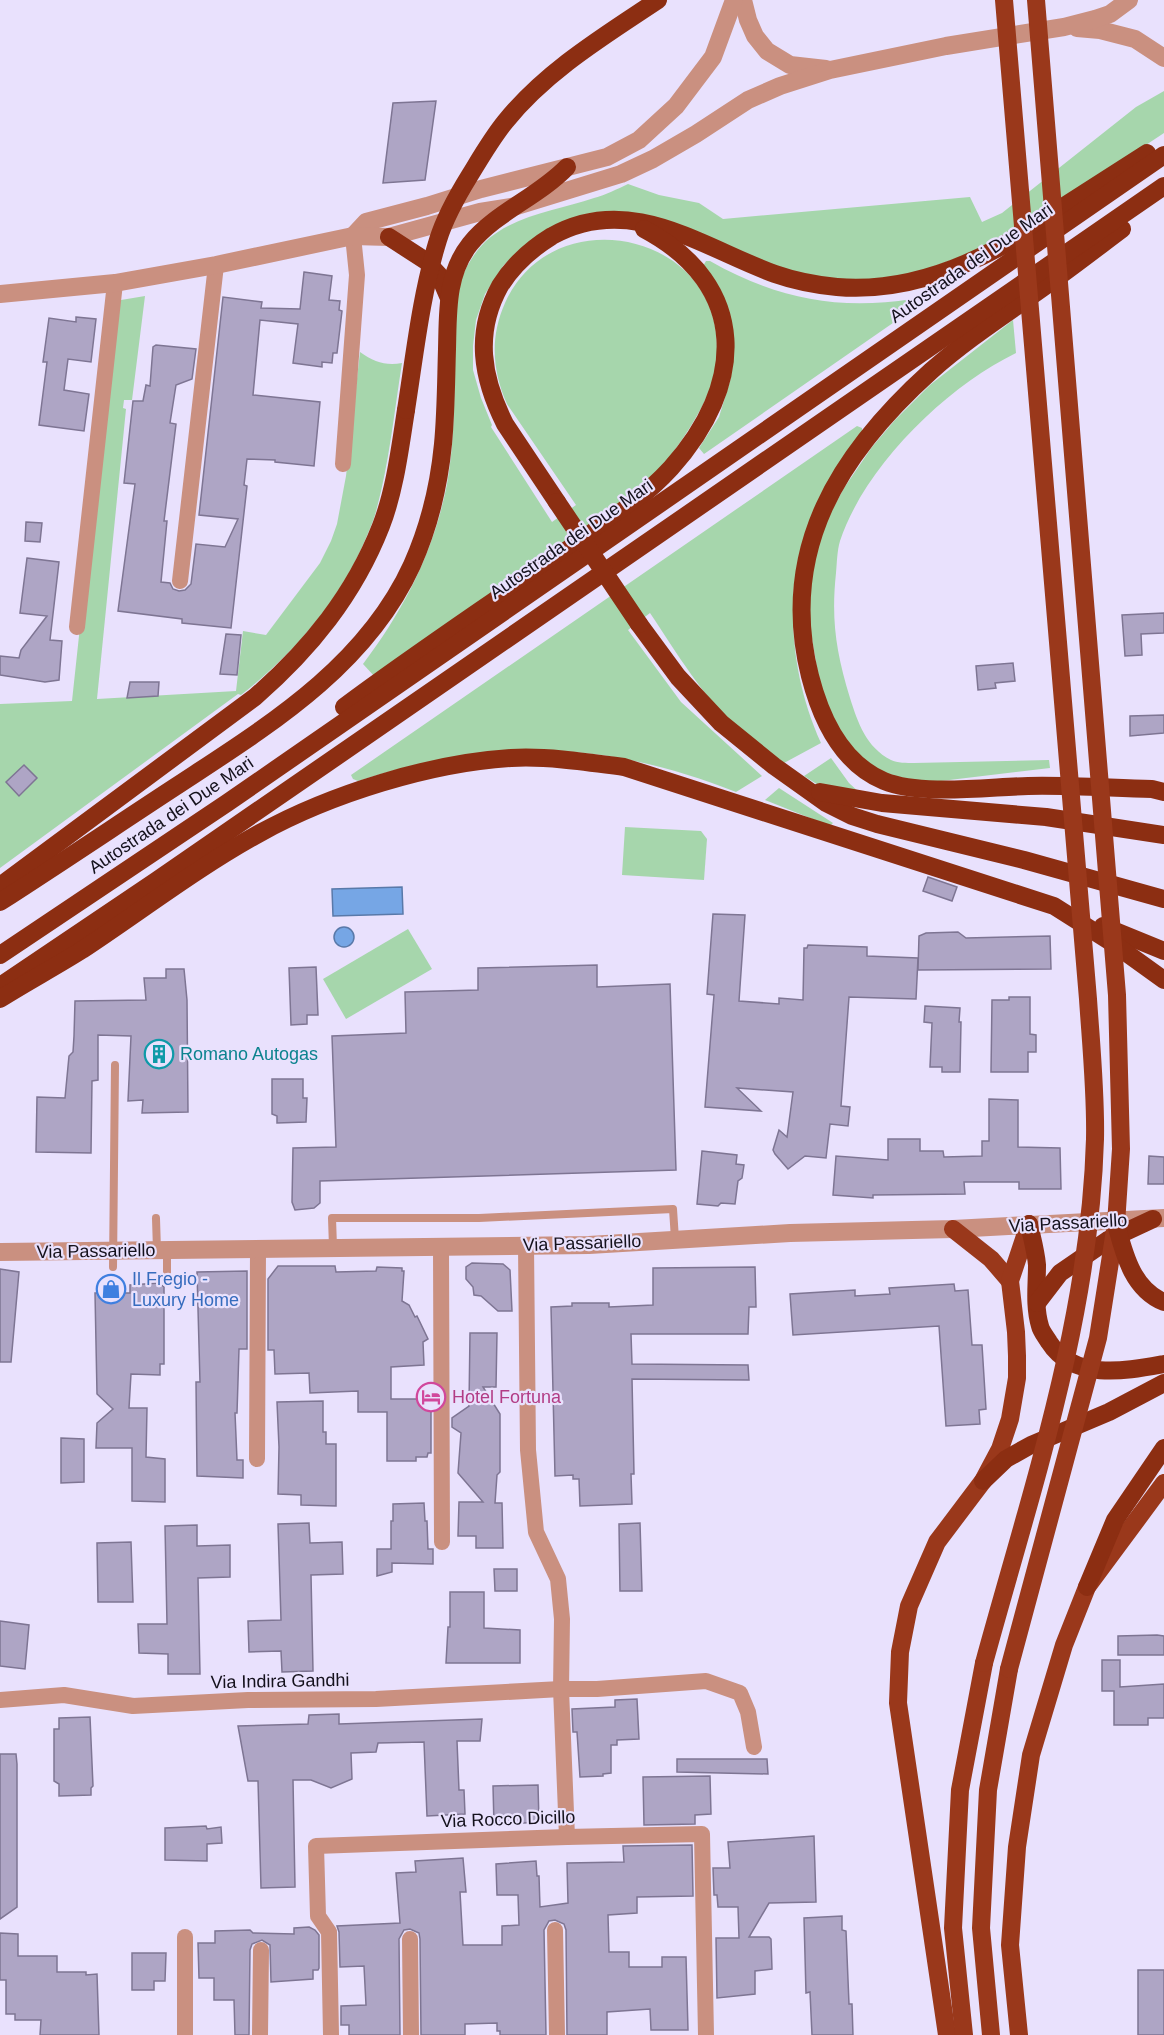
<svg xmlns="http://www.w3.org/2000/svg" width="1164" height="2035" font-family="Arial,sans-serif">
<rect width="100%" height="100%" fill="#e9e1fd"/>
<!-- green -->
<g fill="#a6d6ac">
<path d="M1164 91V133L998 243 894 281H809L647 215 521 248 503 266 485 294 476 320 473 346V370L481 398 492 425 491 427 552 522 576 505 507 404C492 370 490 337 505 303 552 198 717 231 717 347 717 355 718 363 716 370 709 402 682 442 661 468 654 477 642 484 633 492 607 515 579 535 551 555 492 596 433 636 375 677L363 664C404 610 434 551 447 484 455 440 454 396 455 352 455 329 454 303 461 280 466 266 475 252 485 242 513 215 559 210 594 198 606 195 617 189 628 184L659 195 699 203 723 219 970 197 982 222 1002 213 1136 107Z"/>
<path d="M706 261H710C775 298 837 311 912 299L916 307 704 454 699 448 719 417 730 381 733 363 703 266Z"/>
<path d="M145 296 132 400H124L123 408 126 409 97 699 236 691 243 631 266 635 320 563 331 541 337 524 346 476 360 352C374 362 386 366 402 363 394 413 389 466 375 515 372 525 367 535 363 545 336 605 292 655 241 695L238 694 0 868V704L72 701 115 301Z"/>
<path d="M1013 320 1016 353C946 387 865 466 840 541 837 551 837 563 836 573 831 620 836 652 850 698 858 723 866 747 891 760 897 763 907 763 914 763L1049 760 1050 768 941 781H910L879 773 847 745 821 692 806 603 822 529 844 488 872 447 895 420 930 385Z"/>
<path d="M857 426 862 428V434L794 584C790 641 798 691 821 743L784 763C770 752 754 742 740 730 703 698 677 653 650 613L628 630 681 702 762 776 736 792C604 740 492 737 358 781L353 779 351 775Z"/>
<path d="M831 758 849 783 861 794 823 788 804 776Z"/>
<path d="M779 788 833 823 830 826 765 800Z"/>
<path d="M625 827 701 831 707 839 704 880 622 875Z"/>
<path d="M408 929 432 969 346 1019 323 979Z"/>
</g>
<!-- water -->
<g fill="#76a6e5" stroke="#5979a9" stroke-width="1.5">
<path d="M402 887 403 914 333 916 332 889Z"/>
<circle cx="344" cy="937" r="10"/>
</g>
<!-- building -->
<g fill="#aea5c5" stroke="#7e7593" stroke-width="1.5">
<path d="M436 101 425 180 383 183 393 103Z"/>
<path d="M304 272 332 276 329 300 340 301 339 310 342 311 337 353H333L332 363 322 362V367L293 363 298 324 260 320 253 395 320 402 314 466 275 462V460L247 459 244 485 247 486 231 628 182 623V619L118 611 135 484 124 483 133 401H143L146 385 150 386 153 347 156 345 196 349 192 379 176 385 170 423 176 424 164 521H167L161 582 170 583 173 589 179 591 185 590 191 584 196 544 225 547 238 519 199 515 223 297 262 302 261 308 300 309Z"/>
<path d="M76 317 96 319 91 362 68 359 64 390 89 394 84 431 39 425 47 362H43L49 318 76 322Z"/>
<path d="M26 522 42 523 40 542 25 541Z"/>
<path d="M27 558 59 562 50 640 62 641 59 680 45 682 0 675V656L19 658 21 650 47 616 20 613Z"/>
<path d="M1164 613V633L1141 634 1142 655 1125 656 1122 615Z"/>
<path d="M226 634 241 635 237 675 220 674Z"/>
<path d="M1013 663 1015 681 995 683 996 688 978 690 976 666Z"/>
<path d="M130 682H159L158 696 127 698Z"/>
<path d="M1164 715V733L1130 736V716Z"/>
<path d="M24 765 37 778 19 796 6 782Z"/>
<path d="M928 877 957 887 952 901 923 891Z"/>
<path d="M713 914 745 915 739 1001 779 1004V998L803 1000 804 948H807L808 945 867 947V956L918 958 916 999 849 997 841 1106 850 1107 848 1126 830 1124 826 1158 805 1156 788 1169 775 1154 773 1150 779 1130 787 1137 793 1092 737 1088 761 1111 705 1107 714 995 707 994Z"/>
<path d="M958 932 966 938 1050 936 1051 969 918 970 919 936 926 933Z"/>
<path d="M597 965V987L670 984 676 1170 320 1181V1203L314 1208 295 1210 292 1202 293 1148 336 1147 332 1036 406 1033 405 992 478 990V968Z"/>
<path d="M316 967 318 1015H307V1024L291 1025 289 968Z"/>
<path d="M166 969H184L187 1000 188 1112 142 1113 143 1100 128 1101 131 1036 98 1035V1080L92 1081 91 1153 36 1152 37 1097 65 1098 69 1056 73 1052 74 1036 75 1001 146 1000 144 978H166Z"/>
<path d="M1009 997H1030V1034L1036 1035V1052H1028V1072H991L992 1000H1009Z"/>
<path d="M925 1006 960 1008 959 1022H961L960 1072H942V1067H930L932 1023 924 1022Z"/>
<path d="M272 1079H303V1098H307L306 1122 277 1123V1116L272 1114Z"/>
<path d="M989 1099 1018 1100V1147L1060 1148 1061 1189H1019V1182H964L965 1194 873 1195V1198L833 1195 836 1156 888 1160V1139H920V1151H943L944 1157 982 1156V1141H989Z"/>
<path d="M702 1151 737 1155 736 1164 744 1165 742 1178 738 1181 735 1204 721 1203 718 1206 697 1204Z"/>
<path d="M1149 1156 1164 1157V1184H1148Z"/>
<path d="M472 1263 503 1264 510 1270 512 1311H498L481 1296 474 1295 473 1287 466 1279V1267Z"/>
<path d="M278 1266H335L336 1272 376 1271 377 1267 402 1268V1271H404L402 1301 409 1305 415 1317 417 1316 428 1339 423 1342 424 1365 391 1367V1399H421V1407H431V1453H428L427 1457H416V1461H387V1412H358V1391L310 1393 309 1373 275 1374 274 1350H268V1279Z"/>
<path d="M755 1267 756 1307H749L748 1334H631L632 1364 748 1365 749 1380 632 1379 634 1474H631L632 1504 580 1506 579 1479H573V1475L555 1476 551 1307 572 1306V1303H609V1307L653 1305V1268Z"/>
<path d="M0 1269 19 1272 11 1362H0Z"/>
<path d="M247 1271V1349H239L237 1413H235L237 1460H243V1478L197 1476 196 1382H200L197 1272Z"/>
<path d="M159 1283 164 1287V1364H160V1375L131 1374 129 1408H147L146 1457 165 1459V1502L132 1501V1448H96L97 1423 113 1409 97 1394 95 1293H130V1285Z"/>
<path d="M954 1284 955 1291 968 1290 972 1345H982L986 1409 979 1410 980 1424 946 1426 939 1326 793 1335 790 1294 855 1290V1296L890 1294 889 1288Z"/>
<path d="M470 1333H497L496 1387H483L500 1414V1472L497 1475 495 1503H502L503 1548H476V1536H458L459 1502H483L458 1473 461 1433 452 1427V1418L469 1406Z"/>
<path d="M323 1401V1432H326V1444H336V1506L301 1505V1495L278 1494 279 1447 277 1402Z"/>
<path d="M61 1438 84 1439V1482L61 1483Z"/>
<path d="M424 1503 425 1521H427L428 1549H433V1564L392 1563V1572L377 1576V1549H391V1521H393V1504Z"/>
<path d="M309 1523 310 1543 342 1542 343 1574 311 1575 313 1671 282 1672 281 1651 249 1652 248 1621 281 1620 278 1524Z"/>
<path d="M640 1523 642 1591H620L619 1524Z"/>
<path d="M197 1525V1546L230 1545V1577L198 1578 200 1674H168V1654L139 1653 138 1624H167L165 1526Z"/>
<path d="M131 1542 133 1602H98L97 1543Z"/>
<path d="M494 1569H517V1591H495Z"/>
<path d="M450 1592H484V1628L520 1630V1663H446L448 1627H450Z"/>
<path d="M0 1621 29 1625 25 1669 0 1666Z"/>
<path d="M1157 1635 1164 1636V1655H1118V1636Z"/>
<path d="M1102 1660H1120V1687L1164 1684V1718H1148V1725H1114V1691H1102Z"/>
<path d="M637 1699 639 1739 617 1740V1745H611V1773L603 1774V1776L580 1777 577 1732H573L572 1709 615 1707V1700Z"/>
<path d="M339 1714V1724L482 1719 480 1741H457L459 1790H464L465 1814 427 1816 424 1742 378 1743 376 1752 351 1753 352 1779 331 1788 311 1780H293L295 1887 261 1888 258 1781H248L238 1726 308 1724 309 1715Z"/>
<path d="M90 1717 93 1786 91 1788V1795L59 1796V1784L54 1781V1729H59V1718Z"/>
<path d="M0 1754H16L17 1764V1907L0 1919Z"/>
<path d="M677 1759H767L768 1774 677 1772Z"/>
<path d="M710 1776 711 1814 695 1815V1824L644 1825 643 1777Z"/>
<path d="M538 1785 539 1822 494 1825 493 1786Z"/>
<path d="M206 1826 207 1829 221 1827 222 1843 207 1844V1861L165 1860V1828Z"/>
<path d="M814 1836 816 1902 769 1903 749 1937H769L771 1939 772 1969 755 1971V1994L717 1998 716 1938H739L738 1907H718L717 1895H714L713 1868H730L728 1842Z"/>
<path d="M692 1845 693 1896 637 1897V1913L608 1915 609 1952H629V1967H662V1957H686L688 2030H651L650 2009 607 2012V2035H567L566 1930 564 1924 555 1920 549 1921 544 1930 546 2035H500V2031H497V2023L465 2024V2035H421L420 1939 419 1933 410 1929 404 1930 399 1939 400 2035H349V2025H341V2006L366 2005 364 1966 340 1967 339 1932 337 1926 400 1923 396 1873 416 1872 415 1861 463 1858 466 1892H460L463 1945H502V1926L519 1925 518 1895H497L496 1864 536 1861 537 1876H539L540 1907 568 1903 567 1863 624 1862 623 1846Z"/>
<path d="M842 1916V1930L846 1931 849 2004H852L853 2035H812L810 1992 806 1993 804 1918Z"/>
<path d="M309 1927 315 1930 319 1935V1968L318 1970H313V1979L271 1982 270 1945 262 1940 252 1944 250 1950 249 2035H235L234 2000H214V1978H199L198 1943H215V1931L250 1930 253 1933 294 1934V1928Z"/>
<path d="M0 1933 18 1934V1956H57V1972H86V1975L97 1974 99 2035H40L41 2020H15V2014H6V1980H0Z"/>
<path d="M132 1953H166L165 1981H154V1990H132Z"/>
<rect x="1138" y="1970" width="26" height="65"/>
</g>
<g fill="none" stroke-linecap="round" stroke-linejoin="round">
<!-- service -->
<g stroke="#ca9080" stroke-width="8">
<path d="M156 1218 157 1250"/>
<path d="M333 1247 332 1218H479L673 1209 675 1239"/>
<path d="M113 1267 115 1065"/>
<path d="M167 1281V1250"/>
</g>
<!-- minor -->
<g stroke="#ca9080" stroke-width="16">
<path d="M343 464 357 275 353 236"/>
<path d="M180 581 216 265"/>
<path d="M77 627 115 283"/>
<path d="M526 1245 528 1450 536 1532 558 1579 562 1619 561 1689 567 1837"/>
<path d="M441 1247 442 1542"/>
<path d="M257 1459 258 1250"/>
<path d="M0 1700 64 1695 133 1706 248 1700 376 1699 561 1689H597L706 1681 740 1693 748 1712 754 1747"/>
<path d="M555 1930 557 2035"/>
<path d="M185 1937V2035"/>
<path d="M410 1939 411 2035"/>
<path d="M260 2035 261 1950"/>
<path d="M331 2035 329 1932 318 1916 316 1846 567 1837 702 1834 706 2035"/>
</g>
<!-- tertiary -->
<g stroke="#ca9080" stroke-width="18">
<path d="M743 0 748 20 755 36 767 51 790 65 826 69"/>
<path d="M1077 28 1100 30 1135 39 1164 58"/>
<path d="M353 236 366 222 427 206 481 189 607 157 639 140 676 106 713 57 734 0"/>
<path d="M0 294 115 283 216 265 353 236 389 237 480 212 517 206 621 174 653 159 696 134 748 100 780 86 830 70 946 46 1064 27 1095 19 1110 14 1129 0"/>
<path d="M0 1252 589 1245 790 1233 953 1229 1164 1218"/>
</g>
<!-- trunk -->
<g stroke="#9a381b" stroke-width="18">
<path d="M953 1229 991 1259 1010 1281"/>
<path d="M947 2035 898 1703 900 1652 909 1606 937 1542 983 1481 1000 1449 1010 1419 1017 1378V1356L1016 1332 1010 1281 1029 1224"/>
<path d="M964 2035 953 1928 960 1790 984 1663"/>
<path d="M991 2035 981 1928 988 1790 1009 1669"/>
<path d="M1019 2035 1010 1945 1017 1847 1031 1755 1064 1645 1087 1587 1164 1483"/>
</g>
<!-- motorway -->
<g stroke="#8c2e12" stroke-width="18">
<path d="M1122 229C1098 247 1075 265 1051 282 1011 311 968 338 931 371 840 453 778 549 810 676 821 719 841 763 884 781 921 796 987 787 1028 786 1069 785 1110 788 1152 789L1164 792"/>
<path d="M389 237 426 261 439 275 448 296"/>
<path d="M557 502 505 424C482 378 474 333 500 286 513 265 531 249 552 236 631 192 703 248 775 274 795 281 816 285 837 287 895 292 952 273 1002 246L1147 153"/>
<path d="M639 624 678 677 721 723 774 766 826 803 852 816 877 824 1024 860 1164 899"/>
<path d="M344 707C415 654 488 606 560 555 598 528 639 503 671 468 745 386 751 286 644 229"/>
<path d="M820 792 882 803 1046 817 1164 835"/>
<path d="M0 886 255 697C310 649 354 595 381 526 395 490 400 448 406 410"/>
<path d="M0 902C59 864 117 825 175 787 266 727 365 668 412 565 429 527 439 485 443 444 446 413 446 381 447 349 448 313 446 274 470 244 496 212 538 197 567 167"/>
<path d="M1103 926 1164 951"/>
<path d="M0 955 227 803 1164 155"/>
<path d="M0 986 156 881 1164 186"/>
<path d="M0 999C27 982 55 967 82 950 141 911 198 867 260 833 331 794 430 763 511 758 548 756 587 762 624 767L1054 906 1114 944 1164 980"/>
<path d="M1029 1224C1032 1238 1036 1252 1037 1265 1037 1285 1034 1306 1040 1326 1041 1331 1046 1337 1049 1342 1074 1381 1125 1371 1164 1364"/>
<path d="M1037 1303 1060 1273 1108 1240 1153 1219"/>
<path d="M983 1481 1006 1459 1031 1445 1109 1412 1164 1383"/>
<path d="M1087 1587 1115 1520 1164 1448"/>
</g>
<!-- trunk-bridge -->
<g stroke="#9a381b" stroke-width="18">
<path d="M984 1663C1031 1491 1090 1319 1095 1139 1096 1094 1091 1044 1088 999L1004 0"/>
<path d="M1009 1669 1098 1338 1116 1224 1121 1149 1117 995 1036 0"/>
</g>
<!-- motorway-bridge -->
<g stroke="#8c2e12" stroke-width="18">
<path d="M406 410C415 353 421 295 438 240 445 217 457 196 470 175 481 157 492 138 505 122 546 71 604 36 658 0"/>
<path d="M557 502 639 624"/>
<path d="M1116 1224C1124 1253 1132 1289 1164 1302"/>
</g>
</g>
<!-- icons -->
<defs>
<g id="building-ring" transform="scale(1.5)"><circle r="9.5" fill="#e9e1fd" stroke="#0f9aa8" stroke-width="1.5"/><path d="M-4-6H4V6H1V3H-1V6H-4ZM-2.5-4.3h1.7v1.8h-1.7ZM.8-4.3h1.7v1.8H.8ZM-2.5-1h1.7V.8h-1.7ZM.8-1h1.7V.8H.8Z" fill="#0f9aa8"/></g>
<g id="shop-ring" transform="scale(1.5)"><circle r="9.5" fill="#e9e1fd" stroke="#3f7fe0" stroke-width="1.5"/><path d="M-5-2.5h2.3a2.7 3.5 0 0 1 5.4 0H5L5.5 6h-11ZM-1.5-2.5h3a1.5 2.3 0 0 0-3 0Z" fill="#3f7fe0"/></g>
<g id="hotel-ring" transform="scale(1.5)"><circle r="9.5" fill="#e9e1fd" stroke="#d1479c" stroke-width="1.5"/><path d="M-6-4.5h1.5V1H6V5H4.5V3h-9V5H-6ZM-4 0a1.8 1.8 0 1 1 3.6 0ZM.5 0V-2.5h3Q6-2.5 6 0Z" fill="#d1479c"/></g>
</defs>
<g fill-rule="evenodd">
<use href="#building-ring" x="159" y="1054"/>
<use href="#shop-ring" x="111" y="1289"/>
<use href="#hotel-ring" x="431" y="1397"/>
</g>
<g text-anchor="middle" stroke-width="4.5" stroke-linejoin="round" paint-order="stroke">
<!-- street labels -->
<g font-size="18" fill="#14111c" stroke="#e9e1fd">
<text transform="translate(971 263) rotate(-35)" y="6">Autostrada dei Due Mari</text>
<text transform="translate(571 539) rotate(-35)" y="6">Autostrada dei Due Mari</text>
<text transform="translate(171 815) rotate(-34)" y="6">Autostrada dei Due Mari</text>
<text transform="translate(1068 1223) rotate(-3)" y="6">Via Passariello</text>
<text transform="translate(582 1243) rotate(-2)" y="6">Via Passariello</text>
<text transform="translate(96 1251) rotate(-1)" y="6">Via Passariello</text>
<text transform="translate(280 1681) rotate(-1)" y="6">Via Indira Gandhi</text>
<text transform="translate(508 1819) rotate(-2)" y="6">Via Rocco Dicillo</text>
</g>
<!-- culture labels -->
<g font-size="18" fill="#0d838f" stroke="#e9e1fd" text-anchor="start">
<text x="180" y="1060">Romano Autogas</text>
</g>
<!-- shop labels -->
<g font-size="18" fill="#366cbe" stroke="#e9e1fd" text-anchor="start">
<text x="132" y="1285">Il Fregio -<tspan x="132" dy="21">Luxury Home</tspan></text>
</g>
<!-- hotel labels -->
<g font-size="18" fill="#b23c85" stroke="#e9e1fd" text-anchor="start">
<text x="452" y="1403">Hotel Fortuna</text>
</g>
</g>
</svg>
